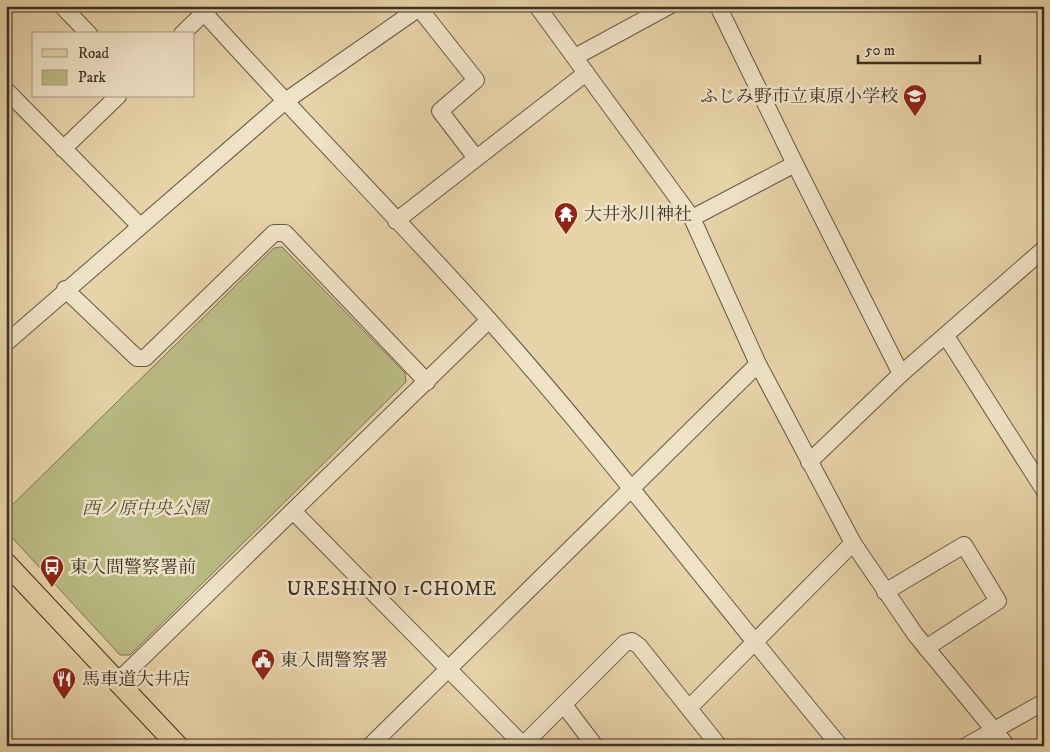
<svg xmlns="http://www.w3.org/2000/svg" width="1050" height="752" font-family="'IM FELL DW Pica','Noto Serif JP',serif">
<rect width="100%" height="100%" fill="#e7d3a8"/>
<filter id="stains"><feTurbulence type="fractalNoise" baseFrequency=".004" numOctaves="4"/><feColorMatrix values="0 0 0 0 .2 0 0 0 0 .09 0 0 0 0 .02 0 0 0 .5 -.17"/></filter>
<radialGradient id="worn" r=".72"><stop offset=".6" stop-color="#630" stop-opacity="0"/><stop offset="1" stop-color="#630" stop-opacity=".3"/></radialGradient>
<!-- green -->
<path fill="#babb84" stroke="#7a7555" d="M282 247 405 373 406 382 130 655H120L6 531V511L274 248Z"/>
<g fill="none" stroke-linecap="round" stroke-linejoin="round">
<!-- minor casing -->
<g stroke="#655846" stroke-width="18">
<g id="minor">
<path d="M62 6 89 34"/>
<path d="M198 6C294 113 394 214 489 320 612 458 722 605 840 746"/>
<path d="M537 6 692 218 758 364 853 543 915 634 1007 746"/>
<path d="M718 6 795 164 901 374"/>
<path d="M419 8 476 80 440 111 476 158"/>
<path d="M182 34 211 6"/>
<path d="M575 57 669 6"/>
<path d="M6 90 139 225"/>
<path d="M63 149 118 96"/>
<path d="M692 218 795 164"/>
<path d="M396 221 586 73"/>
<path d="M65 289 137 358H145L274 233H285L427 382"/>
<path d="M946 336 1044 490"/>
<path d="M6 343 284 102 422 6"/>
<path d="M809 462 901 374 1044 249"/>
<path d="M293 511 523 745"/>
<path d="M885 592 964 545 998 601 926 648"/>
<path d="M118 681 489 320"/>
<path d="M564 705 595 746"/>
<path d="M689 708 853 543"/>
<path d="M370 746 758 364"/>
<path d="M522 746 625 643 632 641 639 646 719 746"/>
<path d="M966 746 1044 702"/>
</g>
</g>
<!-- major casing -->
<g stroke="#3a2f26" stroke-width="22">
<path id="major" d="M6 563 178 746"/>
</g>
<!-- minor -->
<use href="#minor" stroke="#efe2c6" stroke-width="16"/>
<!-- major -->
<use href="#major" stroke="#e7d3a8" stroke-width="20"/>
</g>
<!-- icons -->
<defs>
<g id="school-pin" transform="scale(1.25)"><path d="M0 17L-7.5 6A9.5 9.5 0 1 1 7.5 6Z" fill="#8f2418" stroke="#efe2c6"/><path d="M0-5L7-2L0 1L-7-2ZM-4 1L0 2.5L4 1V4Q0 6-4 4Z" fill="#fff"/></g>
<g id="temple-pin" transform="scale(1.25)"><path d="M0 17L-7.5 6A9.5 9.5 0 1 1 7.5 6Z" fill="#8f2418" stroke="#efe2c6"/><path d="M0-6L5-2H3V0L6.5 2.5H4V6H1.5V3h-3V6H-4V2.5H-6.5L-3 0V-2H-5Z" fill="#fff"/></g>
<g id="bus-pin" transform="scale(1.25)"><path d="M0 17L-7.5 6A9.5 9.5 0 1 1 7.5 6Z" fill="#8f2418" stroke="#efe2c6"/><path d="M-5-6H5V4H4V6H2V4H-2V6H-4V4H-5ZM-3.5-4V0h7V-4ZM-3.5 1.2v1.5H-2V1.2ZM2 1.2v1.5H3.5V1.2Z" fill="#fff"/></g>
<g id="civic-pin" transform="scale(1.25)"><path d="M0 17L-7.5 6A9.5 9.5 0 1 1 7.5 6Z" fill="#8f2418" stroke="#efe2c6"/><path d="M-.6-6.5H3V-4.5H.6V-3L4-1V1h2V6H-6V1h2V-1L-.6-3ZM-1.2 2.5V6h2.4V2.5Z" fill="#fff"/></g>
<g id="restaurant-pin" transform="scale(1.25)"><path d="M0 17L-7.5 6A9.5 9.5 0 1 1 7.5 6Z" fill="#8f2418" stroke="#efe2c6"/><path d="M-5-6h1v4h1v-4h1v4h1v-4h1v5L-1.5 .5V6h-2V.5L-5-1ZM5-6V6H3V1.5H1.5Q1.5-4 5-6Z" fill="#fff"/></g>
</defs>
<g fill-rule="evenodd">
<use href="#school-pin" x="915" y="96"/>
<use href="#temple-pin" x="566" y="214"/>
<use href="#bus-pin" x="52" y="567"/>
<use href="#civic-pin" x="263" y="660"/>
<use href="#restaurant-pin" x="64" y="679"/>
</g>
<g text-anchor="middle" stroke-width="5" stroke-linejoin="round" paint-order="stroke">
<!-- poi labels -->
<g font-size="18" fill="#3a2f26" stroke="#efe2c6" text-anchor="start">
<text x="898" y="102" text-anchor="end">ふじみ野市立東原小学校</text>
<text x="584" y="220">大井氷川神社</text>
<text x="70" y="573">東入間警察署前</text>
<text x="280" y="666">東入間警察署</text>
<text x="82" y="685">馬車道大井店</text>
</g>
<!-- park labels -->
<g font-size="18" font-style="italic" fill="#544b39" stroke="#efe2c6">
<text x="145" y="514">西ノ原中央公園</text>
</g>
<!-- neighbourhood labels -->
<g font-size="19" letter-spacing="1" fill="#3a2f26" stroke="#efe2c6">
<text x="392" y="595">URESHINO 1-CHOME</text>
</g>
</g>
<!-- margin -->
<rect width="1050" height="752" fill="none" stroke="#e7d3a8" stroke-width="25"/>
<rect x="8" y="8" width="1035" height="737" fill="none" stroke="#3a2f26" stroke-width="2.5"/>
<rect x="12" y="12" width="1025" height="727" fill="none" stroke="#3a2f26"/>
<!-- legend -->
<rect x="32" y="32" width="162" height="65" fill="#efe2c6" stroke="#a79a86"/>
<rect x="42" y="49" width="25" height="8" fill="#e7d3a8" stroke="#a79a86"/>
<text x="78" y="58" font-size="15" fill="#3a2f26">Road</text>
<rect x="42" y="70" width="25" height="15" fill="#babb84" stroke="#a79a86"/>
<text x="78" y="82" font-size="15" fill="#3a2f26">Park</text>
<!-- scale -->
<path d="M858 55v8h122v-8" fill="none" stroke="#3a2f26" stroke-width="2.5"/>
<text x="865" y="55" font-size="15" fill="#3a2f26" stroke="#efe2c6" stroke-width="4" paint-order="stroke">50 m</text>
<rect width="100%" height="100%" filter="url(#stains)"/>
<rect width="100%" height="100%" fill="url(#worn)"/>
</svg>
